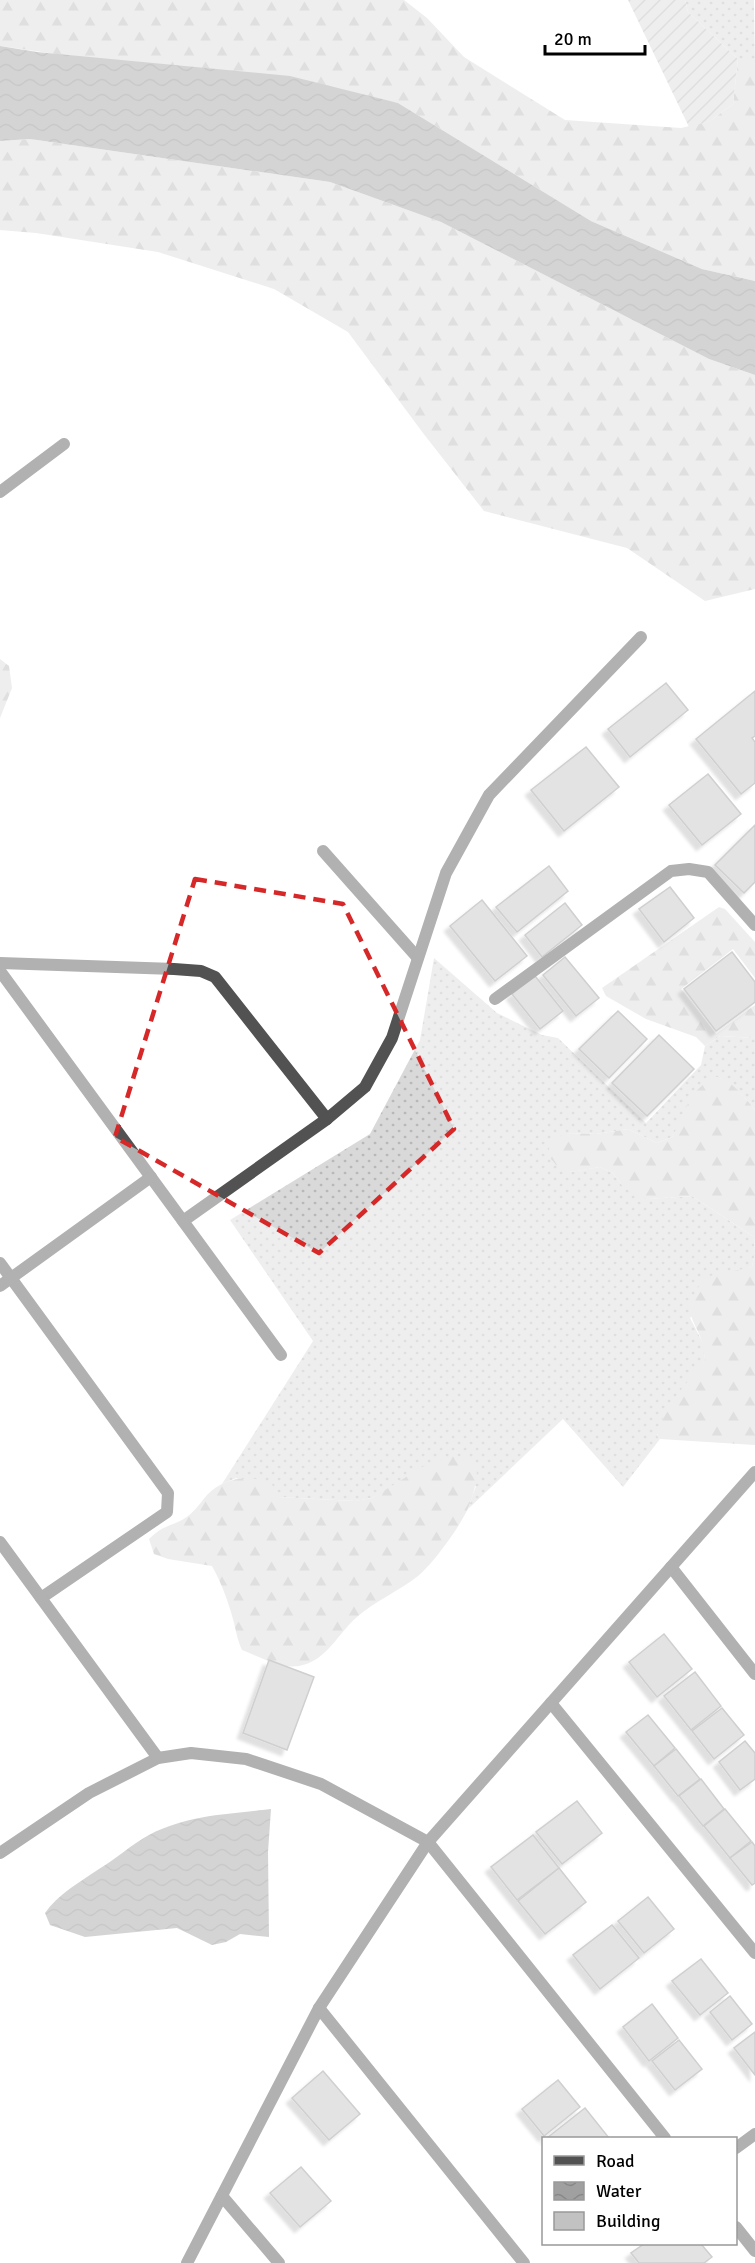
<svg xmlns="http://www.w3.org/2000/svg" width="755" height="2263" font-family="Signika,sans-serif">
<defs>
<pattern id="grass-dots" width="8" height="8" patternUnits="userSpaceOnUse" patternTransform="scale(1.5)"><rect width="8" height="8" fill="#d9d9d9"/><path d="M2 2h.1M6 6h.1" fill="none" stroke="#b8b8b8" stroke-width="1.8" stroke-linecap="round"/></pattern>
<pattern id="forest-firs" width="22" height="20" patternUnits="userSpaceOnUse" patternTransform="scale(1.5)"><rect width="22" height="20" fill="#d9d9d9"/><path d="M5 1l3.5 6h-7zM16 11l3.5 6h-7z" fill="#b8b8b8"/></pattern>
<pattern id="garden-furrows" width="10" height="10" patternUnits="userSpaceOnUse" patternTransform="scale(1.5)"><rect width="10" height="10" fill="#d9d9d9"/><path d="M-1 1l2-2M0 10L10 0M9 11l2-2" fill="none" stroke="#b8b8b8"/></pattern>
<pattern id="water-waves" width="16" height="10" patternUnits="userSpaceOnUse" patternTransform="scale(1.5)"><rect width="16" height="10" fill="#a0a0a0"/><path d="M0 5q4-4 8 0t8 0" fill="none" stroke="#888"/></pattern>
<filter id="shadow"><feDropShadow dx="-5.5" dy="5.5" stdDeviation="1.5" flood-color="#0004"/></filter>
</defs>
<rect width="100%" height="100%" fill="#fff"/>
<!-- grass -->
<g fill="url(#grass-dots)">
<path d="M685 0H754L755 59H738L688 12Z"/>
<path d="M434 958 497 1013 542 1035 558 1038 646 1123 701 1065 705 1046 720 1036 755 1038V1110C745 1097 731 1081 716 1077L680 1124 672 1137 657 1143 628 1129 596 1134 566 1133 570 1172 600 1167 613 1173 622 1185 648 1199 692 1196 754 1237 755 1252 752 1267 736 1272 690 1318 704 1345 705 1360 657 1435 660 1439 623 1487 563 1419 468 1509 476 1486 385 1491 372 1498 355 1501 278 1497 236 1478 222 1484 313 1341 230 1220 370 1134 420 1040Z"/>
</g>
<!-- forest -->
<g fill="url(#forest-firs)">
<path d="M0 0H404L427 18 464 57 565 120 681 128 710 121 733 104 738 59H755V281L702 269 591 221 398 103 0 46Z"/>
<path d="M30 139 330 182 441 222 709 359 755 375V589L705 601 627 548 484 511 423 433 348 332 274 289 158 252 36 233 0 230V141Z"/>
<path d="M0 659 9 666 12 688 0 718Z"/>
<path d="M719 907 725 909 755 942V978L733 949 681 989 716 1034 755 1005V1038L720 1036 705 1046 696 1037 646 1019 606 996 602 988Z"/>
<path d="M716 1077C731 1080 745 1097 755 1110V1445L660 1439 657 1436 666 1408 705 1360C704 1320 673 1321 705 1277L752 1267 755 1252 754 1237 692 1196 648 1199 634 1195 622 1185 613 1173 600 1167 571 1172 557 1166 547 1154 552 1141 566 1133 596 1134 628 1129 657 1143 672 1137C687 1112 686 1091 716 1077Z"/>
<path d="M454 1455 469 1458 477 1470C476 1483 474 1494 469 1506 462 1524 433 1564 418 1576 399 1591 375 1601 357 1617 337 1634 327 1661 299 1666 280 1669 260 1657 242 1650 237 1639 236 1630 233 1619 228 1601 221 1582 212 1566L168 1559 154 1554 149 1539C165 1523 173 1527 188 1516 195 1511 201 1502 207 1495 226 1476 247 1476 271 1482L278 1497 355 1501 372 1498 424 1466Z"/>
</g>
<!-- garden -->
<path fill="url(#garden-furrows)" d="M628 0H685L688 12 738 59 733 104 710 121 689 127Z"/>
<!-- water -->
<g fill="url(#water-waves)">
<path d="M0 46 37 52 290 76 398 103 591 221 702 269 755 281V375L709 359 441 222 330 182 30 139 0 141Z"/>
<path d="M271 1809 268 1852 269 1937 240 1934 226 1942 212 1945 177 1928 85 1937 50 1925 45 1913C58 1894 80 1882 99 1869 116 1859 132 1844 149 1835 190 1814 227 1815 271 1809Z"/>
</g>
<!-- building -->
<g fill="#c2c2c2" stroke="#969696" stroke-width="1.5" filter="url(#shadow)">
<path d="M666 683 688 710 630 757 608 729Z"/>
<path d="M755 691V736L752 738 755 742V783L741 794 696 739Z"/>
<path d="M586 747 619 787 564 831 531 790Z"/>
<path d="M708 774 741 814 702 845 669 805Z"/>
<path d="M755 825V882L744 893 715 865Z"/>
<path d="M549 866 568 891 517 932 496 907Z"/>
<path d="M670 887 694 918 664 942 639 909Z"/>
<path d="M482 900 527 956 495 981 450 926Z"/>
<path d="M565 903 582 925 542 957 525 935Z"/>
<path d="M732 952 755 982V1002L716 1031 684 989Z"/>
<path d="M565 957 599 998 576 1016 543 975Z"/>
<path d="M535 976 563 1011 540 1029 512 994Z"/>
<path d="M618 1011 647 1039 609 1078 579 1049Z"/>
<path d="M659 1035 694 1069 647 1116 612 1083Z"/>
<path d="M664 1634 692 1669 657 1697 629 1662Z"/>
<path d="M269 1660 314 1677 287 1750 243 1733Z"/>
<path d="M695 1672 721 1706 691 1730 664 1696Z"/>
<path d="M722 1708 744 1735 714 1759 692 1731Z"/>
<path d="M648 1715 675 1748 654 1766 626 1732Z"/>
<path d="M745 1741 755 1753V1779L740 1790 719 1762Z"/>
<path d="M676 1749 700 1779 678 1796 654 1766Z"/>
<path d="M701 1779 724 1809 703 1826 679 1796Z"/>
<path d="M577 1801 602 1833 562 1864 536 1832Z"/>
<path d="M725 1809 751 1841 730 1858 704 1826Z"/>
<path d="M533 1835 559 1868 517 1900 491 1867Z"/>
<path d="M752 1842 755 1846V1883L752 1885 730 1858Z"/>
<path d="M559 1868 586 1902 545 1934 518 1901Z"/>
<path d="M648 1897 674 1929 644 1953 618 1921Z"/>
<path d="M612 1925 639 1958 600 1989 573 1955Z"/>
<path d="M701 1959 728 1993 700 2015 672 1981Z"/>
<path d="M730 1996 752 2024 732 2040 710 2012Z"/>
<path d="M652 2004 678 2038 649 2061 623 2027Z"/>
<path d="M755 2032V2075L734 2048Z"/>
<path d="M679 2040 702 2069 675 2090 652 2061Z"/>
<path d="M323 2071 360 2114 329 2140 292 2098Z"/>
<path d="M558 2080 580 2107 544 2136 522 2109Z"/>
<path d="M585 2108 609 2138H547Z"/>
<path d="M301 2167 331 2201 300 2227 270 2193Z"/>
<path d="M644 2244H701L712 2257 704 2263H639L631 2253Z"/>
</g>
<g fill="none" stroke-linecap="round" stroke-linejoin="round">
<!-- minor -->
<g stroke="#525252" stroke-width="12">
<path d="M0 492 64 444"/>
<path d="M323 851 417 957"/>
<path d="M0 963 174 969 201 971 215 977 327 1119"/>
<path d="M0 971 281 1355"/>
<path d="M495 999 671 871 689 869 708 872 755 925"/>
<path d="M183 1221 327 1119 365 1087 392 1038 446 873 489 795 641 637"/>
<path d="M0 1263 168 1493 167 1512 41 1598"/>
<path d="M0 1286 151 1177"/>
<path d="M0 1542 158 1758"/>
<path d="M671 1567 755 1674"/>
<path d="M551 1703 755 1953"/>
<path d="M0 1853 89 1793 158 1758 191 1753 246 1759 321 1784 428 1842 319 2008 187 2263"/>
<path d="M319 2008 524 2263"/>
<path d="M665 2138 428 1842 755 1472"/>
<path d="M736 2148 755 2134"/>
<path d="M222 2196 279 2263"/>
<path d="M736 2227 755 2251"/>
</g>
</g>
<!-- marked area -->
<path d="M0 0H755V2263H0ZM195 879 343 904 454 1129 319 1253 115 1137Z" fill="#fff" fill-opacity=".55" fill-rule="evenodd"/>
<path fill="none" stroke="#d62828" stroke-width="4.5" stroke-dasharray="12 8" stroke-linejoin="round" d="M195 879 343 904 454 1129 319 1253 115 1137Z"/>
<!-- legend -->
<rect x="542" y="2137" width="195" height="108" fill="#ffffff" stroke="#999999" stroke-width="1.5"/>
<rect x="554" y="2156" width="30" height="9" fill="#525252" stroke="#999999" stroke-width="1.5"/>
<text x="596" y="2167" font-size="18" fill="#000000">Road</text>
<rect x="554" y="2182" width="30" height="18" fill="url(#water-waves)" stroke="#999999" stroke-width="1.5"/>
<text x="596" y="2197" font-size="18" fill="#000000">Water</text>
<rect x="554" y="2212" width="30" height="18" fill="#c2c2c2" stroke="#999999" stroke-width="1.5"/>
<text x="596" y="2227" font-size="18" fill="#000000">Building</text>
<!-- scale -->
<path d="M545 45v9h100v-9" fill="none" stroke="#000000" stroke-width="3"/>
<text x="554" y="45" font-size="18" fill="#000000" stroke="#ffffff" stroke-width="4.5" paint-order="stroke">20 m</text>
</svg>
